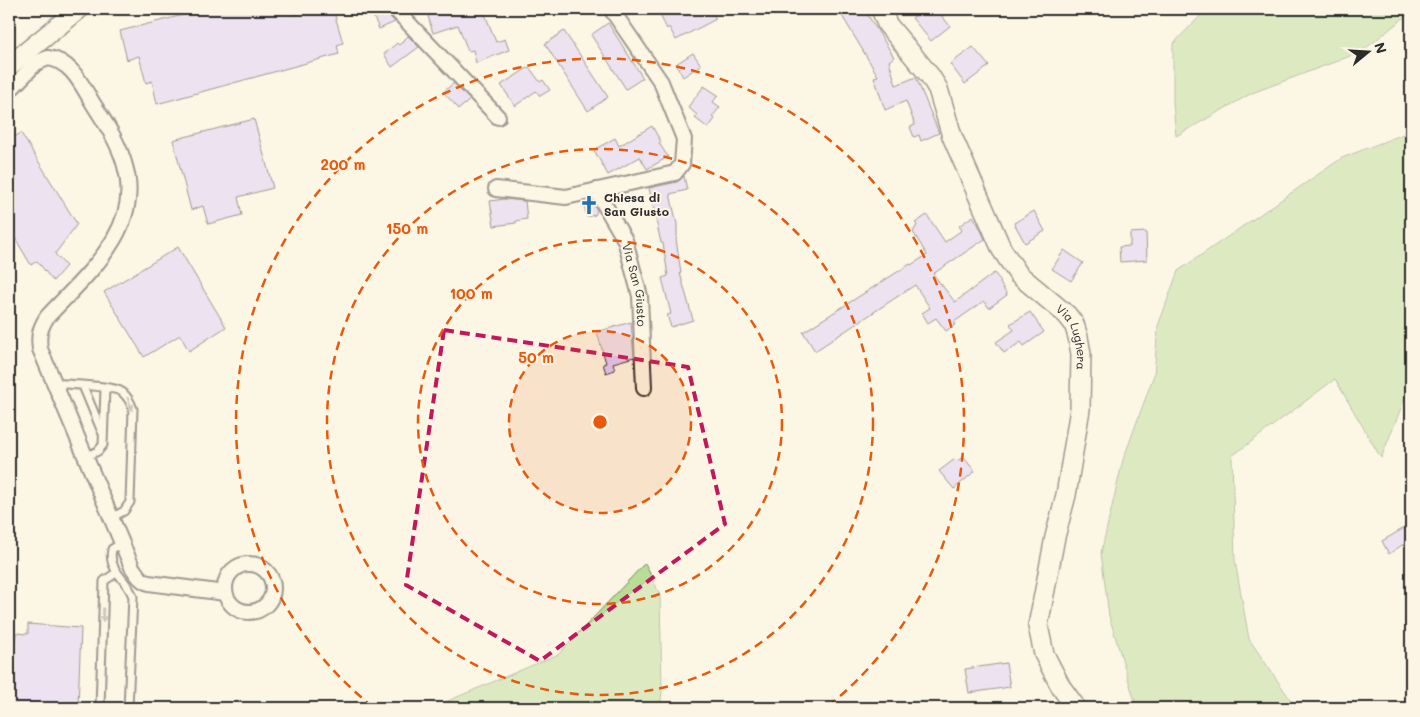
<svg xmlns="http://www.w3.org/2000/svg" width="1420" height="717" font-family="Mali,sans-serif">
<rect width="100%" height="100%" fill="#fcf5e5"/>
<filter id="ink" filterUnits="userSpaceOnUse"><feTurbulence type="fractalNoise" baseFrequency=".02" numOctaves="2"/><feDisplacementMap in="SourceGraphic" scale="10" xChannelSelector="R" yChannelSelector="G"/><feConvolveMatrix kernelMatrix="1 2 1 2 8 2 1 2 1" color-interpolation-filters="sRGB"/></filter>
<g filter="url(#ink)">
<!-- green -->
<g fill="#b9dc96" stroke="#728460">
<path d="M1207 9H1411V12L1361 52 1252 93 1176 136 1173 103V44Z"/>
<path d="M1411 131V383L1381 458 1335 379 1232 456 1235 561 1249 639 1296 708H1137L1109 616 1101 553 1123 460 1154 375 1158 326 1178 271 1342 158Z"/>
<path d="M645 563 660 595 662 692 660 708H441L443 703 559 654Z"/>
</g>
<!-- building -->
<g fill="#dbc9fa" stroke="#2b2b2b">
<path d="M207 9H292L293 15 316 9H333L343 43 337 45 339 54 157 104 152 81 146 83 139 56 127 60 120 31Z"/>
<path d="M370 9H386L388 15 395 22 379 29Z"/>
<path d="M435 9H483L496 42 505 39 509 50 476 63 473 50 468 51 458 25 433 33 428 16Z"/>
<path d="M657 9H710L716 19 676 40 669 27 667 29Z"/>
<path d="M838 9H864L894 57 889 61 896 85 916 77 939 133 921 141 919 135 914 137 910 127 915 125 906 101 885 110 874 77 878 76Z"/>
<path d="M925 9H936L950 26 931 41 912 18Z"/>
<path d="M608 23 643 78 626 89 591 35Z"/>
<path d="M564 31 608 97 588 111 545 44Z"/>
<path d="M408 36 419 47 392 67 384 54 397 43 399 45Z"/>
<path d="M973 47 989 66 965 84 950 64Z"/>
<path d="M693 53 701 65 683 77 676 64Z"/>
<path d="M529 67 540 82 543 80 550 90 540 96 536 91 515 106 501 85Z"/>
<path d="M454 83 470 100 459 109 443 92Z"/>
<path d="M704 86 718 95 713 102 720 107 712 117 715 119 708 128 695 118 697 115 688 107Z"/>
<path d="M254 119 273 188 238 197 242 215 208 224 203 206 191 210 173 140Z"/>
<path d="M652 126 661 142 659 143 668 157 647 169 640 157 608 175 594 150 615 138 619 146Z"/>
<path d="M21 133 77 224 55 254 66 266 53 281 37 261 31 265 9 228V140Z"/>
<path d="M684 176 687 190 670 194 677 224V238L676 239 681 273H680L693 320 671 327 667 315 671 314 662 278 668 276 663 243H661L649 188 677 182Z"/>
<path d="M504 199 525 201 527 219 516 221V223L494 226 490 201Z"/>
<path d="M592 200 597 211 595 215 587 217 583 202Z"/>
<path d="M1034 211 1045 231 1025 243 1014 223Z"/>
<path d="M927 215 945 242 962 230 959 226 973 216 978 224 985 239 933 274 955 302 994 273 1001 281 1000 283 1007 295 989 308 984 301 954 322 956 324 946 331 936 318 928 323 922 313 930 308 915 285 815 351 803 332 910 264 911 265 927 255 913 232 917 225 915 223Z"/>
<path d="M1146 232 1147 260 1120 262 1119 247 1130 246V233Z"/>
<path d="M178 247 226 327 189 351 180 335 144 357 104 292Z"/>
<path d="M1064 250 1083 263 1071 281 1052 269Z"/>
<path d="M1030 312 1044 332 1024 346 1021 342 1004 353 996 342 1014 330 1010 324Z"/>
<path d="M631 322 634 357 613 363 615 370 606 373 603 364 606 363 597 332Z"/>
<path d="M963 457 975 471 954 489 939 471 955 459 957 461Z"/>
<path d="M1406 527 1411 535V539L1389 554 1382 541Z"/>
<path d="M28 624 81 628 78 707 9 708V639L15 640 16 633 28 634Z"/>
<path d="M1006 663 1010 687 969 693 965 669Z"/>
</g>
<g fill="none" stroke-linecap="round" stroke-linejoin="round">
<!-- lane casing -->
<g stroke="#2b2b2b" stroke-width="11">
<g id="lane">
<path d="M54 383C69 385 112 385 122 392 128 397 131 403 133 409L130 502 124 511 111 518"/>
<path d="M83 386 102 432"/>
<path d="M85 457 98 451 103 445 105 388"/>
<path d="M122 543 112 549C107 571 128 579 133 597L128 708"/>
<path d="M100 708 104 581 116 573"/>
</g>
</g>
<!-- street casing -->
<g stroke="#2b2b2b" stroke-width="18">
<g id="street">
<path d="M395 9 498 117"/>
<path d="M9 85 12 88 36 63 48 58C72 61 82 86 94 105 106 124 119 143 125 166 144 228 85 276 47 317 40 328 38 336 40 349L132 567C137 574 140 581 149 583L225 593"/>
<path d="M496 189 566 197 675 173 682 164 684 139 661 82 611 9"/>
<path id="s1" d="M596 190 625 240 640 296 644 388"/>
<circle cx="249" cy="588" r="24"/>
</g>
</g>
<!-- secondary casing -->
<g stroke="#2b2b2b" stroke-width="22">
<g id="secondary">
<path id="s2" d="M881 9 887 24 930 76 938 89 952 136 1002 250 1019 275 1067 315 1074 324 1078 337 1081 354 1080 409 1066 495 1055 537 1038 626 1044 654 1061 687 1076 708"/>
<path d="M9 66 79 9"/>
</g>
</g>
<!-- lane -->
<use href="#lane" stroke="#fcf5e5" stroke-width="7"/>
<!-- street -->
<use href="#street" stroke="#fcf5e5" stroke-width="14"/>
<!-- secondary -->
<use href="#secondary" stroke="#fcf5e5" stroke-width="19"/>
</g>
<!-- one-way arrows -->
<defs><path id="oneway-solid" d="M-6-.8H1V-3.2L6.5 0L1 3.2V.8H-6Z" transform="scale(1.25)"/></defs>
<g fill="#949088">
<use href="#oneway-solid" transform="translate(130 404) rotate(69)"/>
<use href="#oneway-solid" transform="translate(103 615) rotate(92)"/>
</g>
</g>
<!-- marked area -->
<path d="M0 0H1420V717H0ZM444 330 688 367 725 524 540 661 406 585Z" fill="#fcf5e5" fill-opacity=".55" fill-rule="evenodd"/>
<path fill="none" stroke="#c2185b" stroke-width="4" stroke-dasharray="10 6" stroke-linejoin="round" d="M444 330 688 367 725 524 540 661 406 585Z"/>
<!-- distance rings -->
<circle cx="600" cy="422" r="91" fill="#e8590c" fill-opacity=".12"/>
<g fill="none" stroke="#e8590c" stroke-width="2.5" stroke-dasharray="9 6">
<circle cx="600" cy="422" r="91"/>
<circle cx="600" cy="422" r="182"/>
<circle cx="600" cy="422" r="273"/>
<path d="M373 707A364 364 0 1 1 827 707"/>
</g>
<!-- icons -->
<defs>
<g id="church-bare" transform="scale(1.5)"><path d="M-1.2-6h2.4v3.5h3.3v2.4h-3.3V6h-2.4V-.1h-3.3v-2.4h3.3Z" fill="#1f6fb2" stroke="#fcf5e5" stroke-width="2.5" paint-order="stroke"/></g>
</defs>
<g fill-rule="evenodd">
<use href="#church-bare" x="589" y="205"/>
</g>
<g text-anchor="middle" stroke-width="4" stroke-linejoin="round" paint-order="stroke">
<!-- poi labels -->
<g font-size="12" font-weight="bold" fill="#2b2b2b" stroke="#fcf5e5" text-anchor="start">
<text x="604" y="202">Chiesa di<tspan x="604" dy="14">San Giusto</tspan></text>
</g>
<!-- street labels -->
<g font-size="12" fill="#2b2b2b" stroke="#fcf5e5">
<text dy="4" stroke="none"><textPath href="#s1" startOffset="104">Via San Giusto</textPath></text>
<text dy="4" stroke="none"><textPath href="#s2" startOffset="388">Via Lughera</textPath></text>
</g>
</g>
<circle cx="600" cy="422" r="8" fill="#e8590c" stroke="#fcf5e5" stroke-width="2.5"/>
<g font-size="15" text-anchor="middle" font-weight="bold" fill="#e8590c" stroke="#fcf5e5" stroke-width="4" stroke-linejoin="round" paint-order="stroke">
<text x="343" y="170">200 m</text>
<text x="407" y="234">150 m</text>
<text x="471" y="299">100 m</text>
<text x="536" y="363">50 m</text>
</g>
<!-- margin -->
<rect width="1420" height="717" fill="none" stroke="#fcf5e5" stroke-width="30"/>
<rect x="15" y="15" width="1390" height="687" fill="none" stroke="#2b2b2b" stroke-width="2" filter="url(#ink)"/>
<!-- north arrow -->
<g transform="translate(1368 52) rotate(72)" stroke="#fcf5e5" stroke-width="4" paint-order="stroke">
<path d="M0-4L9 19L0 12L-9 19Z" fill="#2b2b2b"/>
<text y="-8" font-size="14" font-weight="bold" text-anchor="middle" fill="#2b2b2b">N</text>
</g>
</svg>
